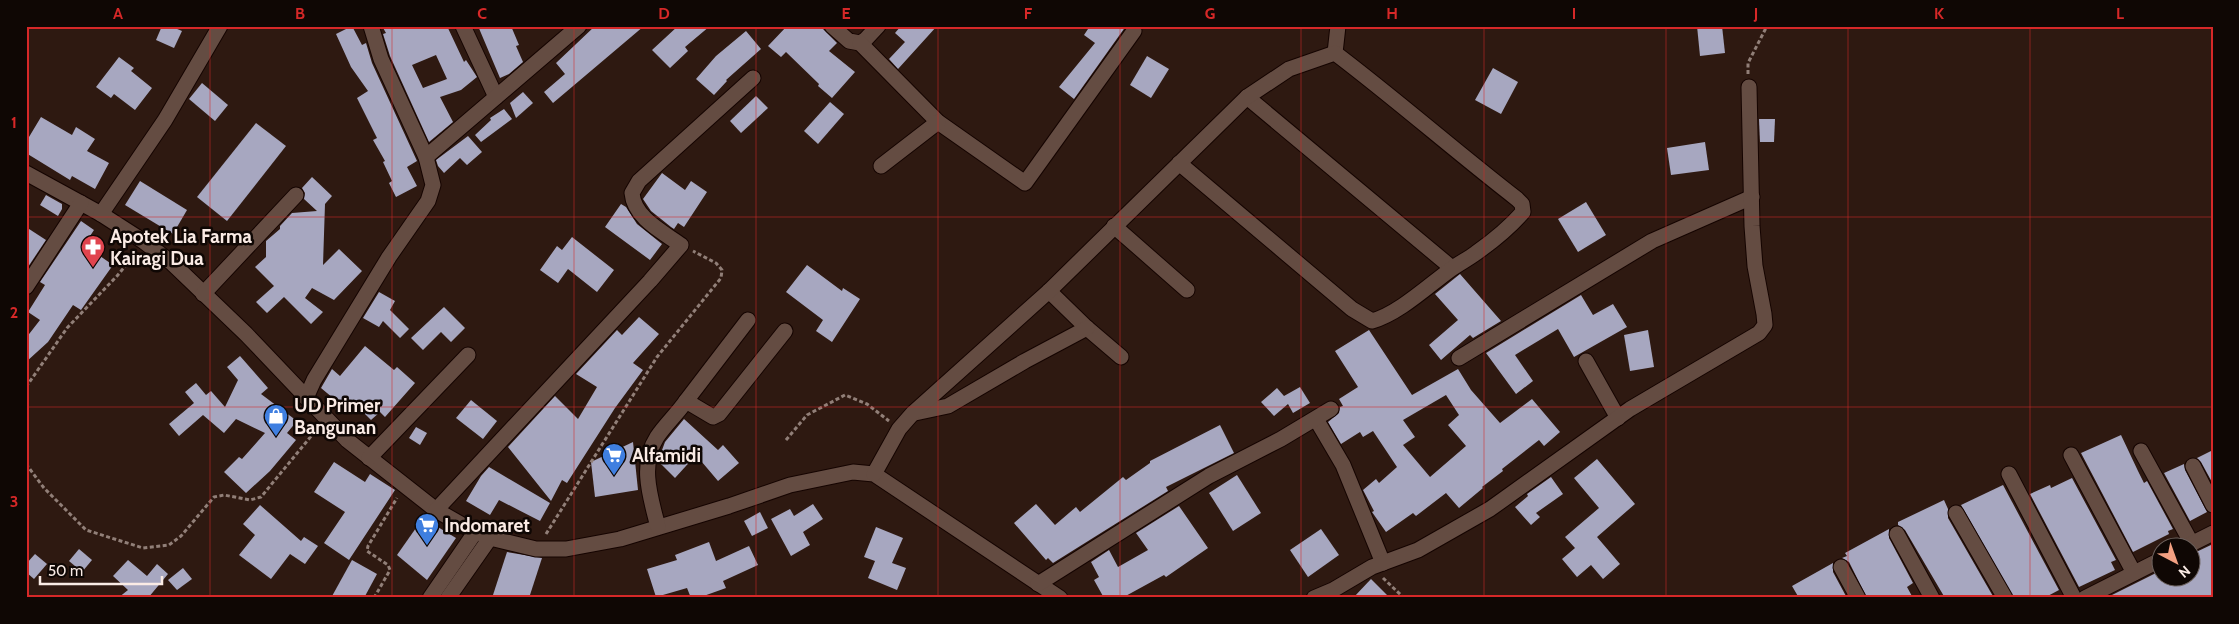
<svg xmlns="http://www.w3.org/2000/svg" width="2239" height="624" font-family="Cabin,sans-serif">
<rect width="100%" height="100%" fill="#2e1911"/>
<!-- building -->
<g fill="#a7a7c0" fill-rule="evenodd">
<path d="M162 26H170L182 31 174 48 156 40Z"/>
<path d="M352 26 362 45 366 43 372 63 417 161 407 167 417 186 396 197 389 183 392 181 383 162 385 161 373 140 377 138 357 98 368 91 351 67 336 34Z"/>
<path d="M382 26H447L464 62 466 60 477 77 461 90 440 97 453 122 429 142 390 56 383 34 386 33ZM436 55 447 79 423 88 412 65Z"/>
<path d="M478 26H511L519 45 516 46 523 62 509 74 500 78Z"/>
<path d="M595 26H644L553 103 544 92 565 74 556 63Z"/>
<path d="M678 26H710L685 47 688 51 670 68 652 50Z"/>
<path d="M787 26H820L837 43 829 51 855 72 832 98 818 86 819 84 786 52 781 57 768 46Z"/>
<path d="M901 26H937L898 69 889 59 905 42 895 33Z"/>
<path d="M1090 26H1126L1074 99 1059 87 1095 43 1084 35Z"/>
<path d="M1697 26H1722L1725 53 1700 56Z"/>
<path d="M746 31 761 49 726 80 727 81 714 95 696 79 716 56Z"/>
<path d="M1147 56 1169 69 1151 98 1130 85Z"/>
<path d="M119 57 134 68 131 71 152 88 135 110 114 94 111 98 96 87Z"/>
<path d="M1493 68 1518 82 1501 114 1475 100Z"/>
<path d="M202 83 228 105 215 121 189 99Z"/>
<path d="M523 92 533 103 516 118 510 103Z"/>
<path d="M756 96 768 108 741 133 730 121Z"/>
<path d="M830 102 844 114 818 144 804 131Z"/>
<path d="M504 109 512 119 481 142 475 135 491 120 490 118Z"/>
<path d="M41 117 72 135 76 127 95 139 87 151 109 163 95 189 72 176 70 180 26 153V142Z"/>
<path d="M1759 119H1775L1774 142H1760Z"/>
<path d="M256 123 286 146 227 221 197 197Z"/>
<path d="M468 136 482 152 467 165 460 158 444 173 438 166 436 160Z"/>
<path d="M1705 142 1709 170 1671 175 1667 148Z"/>
<path d="M662 173 685 190 691 181 707 192 684 227 678 223 674 229 671 227 651 211 643 199Z"/>
<path d="M312 177 332 196 325 204 323 265 339 249 362 271 334 300 312 288 305 298 323 312 311 324 284 297 267 313 256 302 274 286 255 267 266 257V241L280 229V226L292 213 317 211 304 199 305 193 302 188Z"/>
<path d="M140 181 187 210 173 234 125 205Z"/>
<path d="M46 195 62 204V209L58 216 40 205Z"/>
<path d="M1586 202 1606 235 1578 252 1558 219Z"/>
<path d="M621 204 626 207 637 224 662 244 650 260 605 227Z"/>
<path d="M81 221 94 230 84 245 113 265 81 310 73 305 48 342 26 362V338L40 320 28 312 45 285 40 282Z"/>
<path d="M26 227 46 240 26 270Z"/>
<path d="M572 237 614 270 597 292 568 269 558 283 540 270 557 246 562 250Z"/>
<path d="M807 265 842 291 843 288 860 299 832 342 816 331 823 320 786 292Z"/>
<path d="M1460 274 1501 321 1473 338 1470 335 1441 360 1429 345 1458 320 1435 294Z"/>
<path d="M379 292 395 301 390 310 409 329 400 338 383 321 379 327 363 318Z"/>
<path d="M1581 295 1593 315 1613 304 1627 327 1574 357 1558 329 1515 355 1533 381 1516 394 1486 353Z"/>
<path d="M444 307 465 328 451 342 441 332 423 350 411 338Z"/>
<path d="M639 317 659 334 633 363 643 370 615 408 567 483 562 480 551 501 508 447 555 396 578 419 597 387 576 374 617 330 622 335Z"/>
<path d="M1369 330 1412 395 1458 369 1471 390 1500 423 1532 399 1560 432 1544 446 1539 440 1502 469 1503 471 1482 487 1483 488 1459 508 1446 493 1416 516 1413 513 1386 532 1372 512 1374 511 1363 490 1376 479 1379 483 1397 467 1373 431 1363 437 1360 432 1341 444 1328 422 1339 413 1340 407 1343 406 1339 399 1358 387 1335 351ZM1446 395 1459 415 1448 425 1466 446 1430 477 1403 445 1415 437 1403 420Z"/>
<path d="M1648 330 1654 367 1630 371 1624 335Z"/>
<path d="M365 346 394 370 397 367 415 383 385 417 380 412 371 420 353 402 340 414 329 402 333 398 321 388 332 369 340 376Z"/>
<path d="M240 356 268 388 261 394 297 421 287 433 296 440 270 471 246 493 224 472 239 457 242 459 265 433 236 419 224 433 203 415 179 436 169 424 194 403 185 392 196 383 206 395 211 391 225 407 238 380 227 367Z"/>
<path d="M1300 387 1310 403 1293 413 1288 404 1274 416 1261 402 1277 388 1284 396Z"/>
<path d="M471 400 497 421 483 439 456 418Z"/>
<path d="M684 419 718 450 723 445 739 463 718 481 696 455 675 478 658 461 665 442Z"/>
<path d="M1220 425 1234 453 1166 487 1168 491 1053 563 1048 558 1046 560 1014 523 1036 504 1055 525 1076 507 1080 512 1123 477 1126 480 1150 463V461Z"/>
<path d="M416 427 427 433 420 445 409 438Z"/>
<path d="M2121 435 2138 471 2144 483 2147 481 2173 529 2168 531 2169 534 2133 552 2081 453Z"/>
<path d="M633 442 638 490 595 497 591 462Z"/>
<path d="M2213 450V484L2201 462 2197 458Z"/>
<path d="M1597 459 1635 504 1597 537 1620 564 1603 579 1591 565 1577 577 1562 559 1575 548 1565 537 1599 508 1574 478Z"/>
<path d="M334 462 365 482 370 474 395 490 349 560 324 543 345 512 314 492Z"/>
<path d="M2184 464 2185 470 2207 512 2190 521 2164 473Z"/>
<path d="M489 467 550 503 540 521 499 500 490 515 466 501 481 476Z"/>
<path d="M1237 475 1261 513 1233 531 1209 493Z"/>
<path d="M1551 477 1563 494 1536 513 1540 517 1531 525 1515 507 1528 496 1527 494Z"/>
<path d="M2072 478 2116 560 2111 562 2115 570 2079 587 2030 494 2050 485 2051 488Z"/>
<path d="M2003 485 2059 590 2044 598H2014L1961 505Z"/>
<path d="M1944 500 1948 509V518L1994 598H1945L1905 530 1898 525V522Z"/>
<path d="M813 504 823 519 803 532 810 545 791 556 771 519 790 509 794 516Z"/>
<path d="M260 505 301 541 304 537 318 546 305 564 290 554 271 579 239 555 255 535 243 524Z"/>
<path d="M1179 506 1208 548 1166 577 1164 575 1122 598H1104L1094 580 1099 577 1091 562 1109 550 1118 567 1148 550 1136 533Z"/>
<path d="M760 512 768 528 752 536 744 521Z"/>
<path d="M423 518 456 538 427 580 397 555Z"/>
<path d="M876 527 903 538 892 563 906 568 897 590 868 578 875 561 864 557Z"/>
<path d="M1321 529 1339 555 1308 577 1290 550Z"/>
<path d="M1889 529V538L1913 583 1907 587 1913 598H1867L1849 562 1842 558 1847 556 1845 553Z"/>
<path d="M709 542 716 561 749 546 758 565 723 581 726 588 698 598H691L687 588 656 597 647 569 677 560 675 555Z"/>
<path d="M2213 544V598H2106L2162 570V576H2192V554Z"/>
<path d="M79 549 92 560 82 572 69 561Z"/>
<path d="M507 552 542 558 529 598H492Z"/>
<path d="M35 554 47 564 34 579 26 572V564Z"/>
<path d="M128 560 147 576 157 564 168 574 148 598H118L128 590 113 576Z"/>
<path d="M352 560 377 574 364 598H331Z"/>
<path d="M1833 563V572L1847 598H1799L1792 586Z"/>
<path d="M183 568 192 579 177 590 168 580Z"/>
<path d="M1371 579 1390 598H1353Z"/>
</g>
<g fill="none" stroke-linecap="round" stroke-linejoin="round">
<!-- minor casing -->
<g stroke="#150401" stroke-width="17">
<g id="minor">
<path d="M463 26 496 97"/>
<path d="M832 26 849 41 860 43 865 40 878 26"/>
<path d="M860 43 938 122 1025 183 1134 31"/>
<path d="M1335 53 1338 26"/>
<path d="M1247 97 1452 268"/>
<path d="M426 157 579 26"/>
<path d="M881 166 938 122"/>
<path d="M26 173 101 214 143 241 172 263 246 334 347 440 436 510 464 526 490 538 536 549H566L620 539 729 506 790 485 853 472 874 474 1060 598"/>
<path d="M101 214 165 120 220 26"/>
<path d="M1114 226 1187 290"/>
<path d="M26 287 81 203"/>
<path d="M1049 291 1087 328 1121 357"/>
<path d="M203 294 296 195"/>
<path d="M1459 358 1652 241 1752 197"/>
<path d="M1586 361 1618 418"/>
<path d="M306 398 314 380 389 257 428 201 433 185 426 157 381 59 371 26"/>
<path d="M686 401 748 320"/>
<path d="M915 413 948 406 1025 361 1087 328"/>
<path d="M1316 419 1343 465 1383 563"/>
<path d="M2141 451 2192 544"/>
<path d="M2071 455 2134 573"/>
<path d="M369 458 468 355"/>
<path d="M2193 466 2213 505"/>
<path d="M874 474 899 429 913 413 1049 291 1247 97 1289 69 1335 53C1397 100 1455 151 1517 199L1522 204 1523 212C1509 228 1493 241 1476 253 1468 259 1458 264 1450 270 1428 286 1398 314 1372 321L1352 309 1179 163"/>
<path d="M2009 474 2074 598"/>
<path d="M436 510 650 281 681 245C663 232 634 218 632 193L639 181 753 78"/>
<path d="M1956 513 2005 598"/>
<path d="M658 527C651 499 639 465 657 437 665 425 677 414 686 401L713 417 719 414 785 331"/>
<path d="M1897 534 1932 598"/>
<path d="M2187 546 2213 533"/>
<path d="M1841 567 1858 598"/>
<path d="M1038 584 1209 476 1281 439 1331 409"/>
<path d="M430 598 476 531"/>
<path d="M448 598 490 538"/>
<path d="M1314 598 1333 590 1372 567 1418 550 1490 509 1630 409 1759 333 1765 325 1764 314 1755 266 1752 226 1749 87"/>
<path d="M2085 598 2162 559"/>
</g>
</g>
<!-- path -->
<g stroke="#917f78" stroke-width="3" stroke-dasharray="4 2.5" stroke-linecap="butt">
<path d="M1748 74V63L1767 26"/>
<path d="M26 387 67 328 117 276 136 253"/>
<path d="M786 440 807 415 845 395 867 404 889 421"/>
<path d="M26 464 44 488 86 530 143 548 169 545 181 536 214 497 224 495 250 500 261 497 317 429"/>
<path d="M546 534 657 357 721 278 722 270 716 263 693 251"/>
<path d="M1383 578 1404 598"/>
<path d="M374 598 390 570 388 565 367 551 368 546 397 498"/>
</g>
<!-- minor -->
<use href="#minor" stroke="#644c42" stroke-width="15"/>
</g>
<!-- grid -->
<path fill="none" stroke="#d62828" stroke-width="1" stroke-opacity="0.55" d="M210 26V598M392 26V598M574 26V598M756 26V598M938 26V598M1120 26V598M1301 26V598M1484 26V598M1666 26V598M1848 26V598M2030 26V598M26 217H2213M26 407H2213"/>
<!-- icons -->
<defs>
<g id="pharmacy-pin" transform="scale(1.25)"><path d="M0 17L-7.5 6A9.5 9.5 0 1 1 7.5 6Z" fill="#e0444e" stroke="#0f0704"/><path d="M-2-6h4v4h4v4h-4v4h-4v-4h-4v-4h4Z" fill="#fff"/></g>
<g id="shop-pin" transform="scale(1.25)"><path d="M0 17L-7.5 6A9.5 9.5 0 1 1 7.5 6Z" fill="#3f7fe0" stroke="#0f0704"/><path d="M-5-2.5h2.3a2.7 3.5 0 0 1 5.4 0H5L5.5 6h-11ZM-1.5-2.5h3a1.5 2.3 0 0 0-3 0Z" fill="#fff"/></g>
<g id="supermarket-pin" transform="scale(1.25)"><path d="M0 17L-7.5 6A9.5 9.5 0 1 1 7.5 6Z" fill="#3f7fe0" stroke="#0f0704"/><path d="M-6-5.5h2.5l.6 2H6L4.5 2H-2.5L-4.4-4H-6ZM-1.5 3.2a1.3 1.3 0 1 0 .1 0ZM3 3.2a1.3 1.3 0 1 0 .1 0Z" fill="#fff"/></g>
</defs>
<g fill-rule="evenodd">
<use href="#pharmacy-pin" x="93" y="247"/>
<use href="#shop-pin" x="276" y="416"/>
<use href="#supermarket-pin" x="614" y="455"/>
<use href="#supermarket-pin" x="427" y="525"/>
</g>
<g text-anchor="middle" stroke-width="5" stroke-linejoin="round" paint-order="stroke">
<!-- poi labels -->
<g font-size="19" font-weight="bold" fill="#faebe5" stroke="#0f0704" text-anchor="start">
<text x="110" y="243">Apotek Lia Farma<tspan x="110" dy="22">Kairagi Dua</tspan></text>
<text x="294" y="412">UD Primer<tspan x="294" dy="22">Bangunan</tspan></text>
<text x="632" y="462">Alfamidi</text>
<text x="444" y="532">Indomaret</text>
</g>
</g>
<!-- border -->
<rect width="2239" height="624" fill="none" stroke="#0f0704" stroke-width="55"/>
<!-- north arrow -->
<g transform="translate(2176 562) rotate(139)"><circle r="24" fill="#0f0704" stroke="#6d625e"/>
<path d="M0-4L9 19L0 12L-9 19Z" fill="#f3a082"/>
<text y="-8" font-size="14" font-weight="bold" text-anchor="middle" fill="#faebe5">N</text>
</g>
<!-- scale -->
<path d="M40 576v8h122v-8" fill="none" stroke="#faebe5" stroke-width="2.5"/>
<text x="48" y="576" font-size="15" fill="#faebe5" stroke="#0f0704" stroke-width="4" paint-order="stroke">50 m</text>
<rect x="28" y="28" width="2184" height="568" fill="none" stroke="#d62828" stroke-width="2"/>
<g font-size="16" text-anchor="middle" font-weight="bold" fill="#d62828">
<text x="118" y="19">A</text>
<text x="300" y="19">B</text>
<text x="482" y="19">C</text>
<text x="664" y="19">D</text>
<text x="846" y="19">E</text>
<text x="1028" y="19">F</text>
<text x="1210" y="19">G</text>
<text x="1392" y="19">H</text>
<text x="1574" y="19">I</text>
<text x="1756" y="19">J</text>
<text x="1939" y="19">K</text>
<text x="2120" y="19">L</text>
<text x="14" y="128">1</text>
<text x="14" y="318">2</text>
<text x="14" y="507">3</text>
</g>
</svg>
